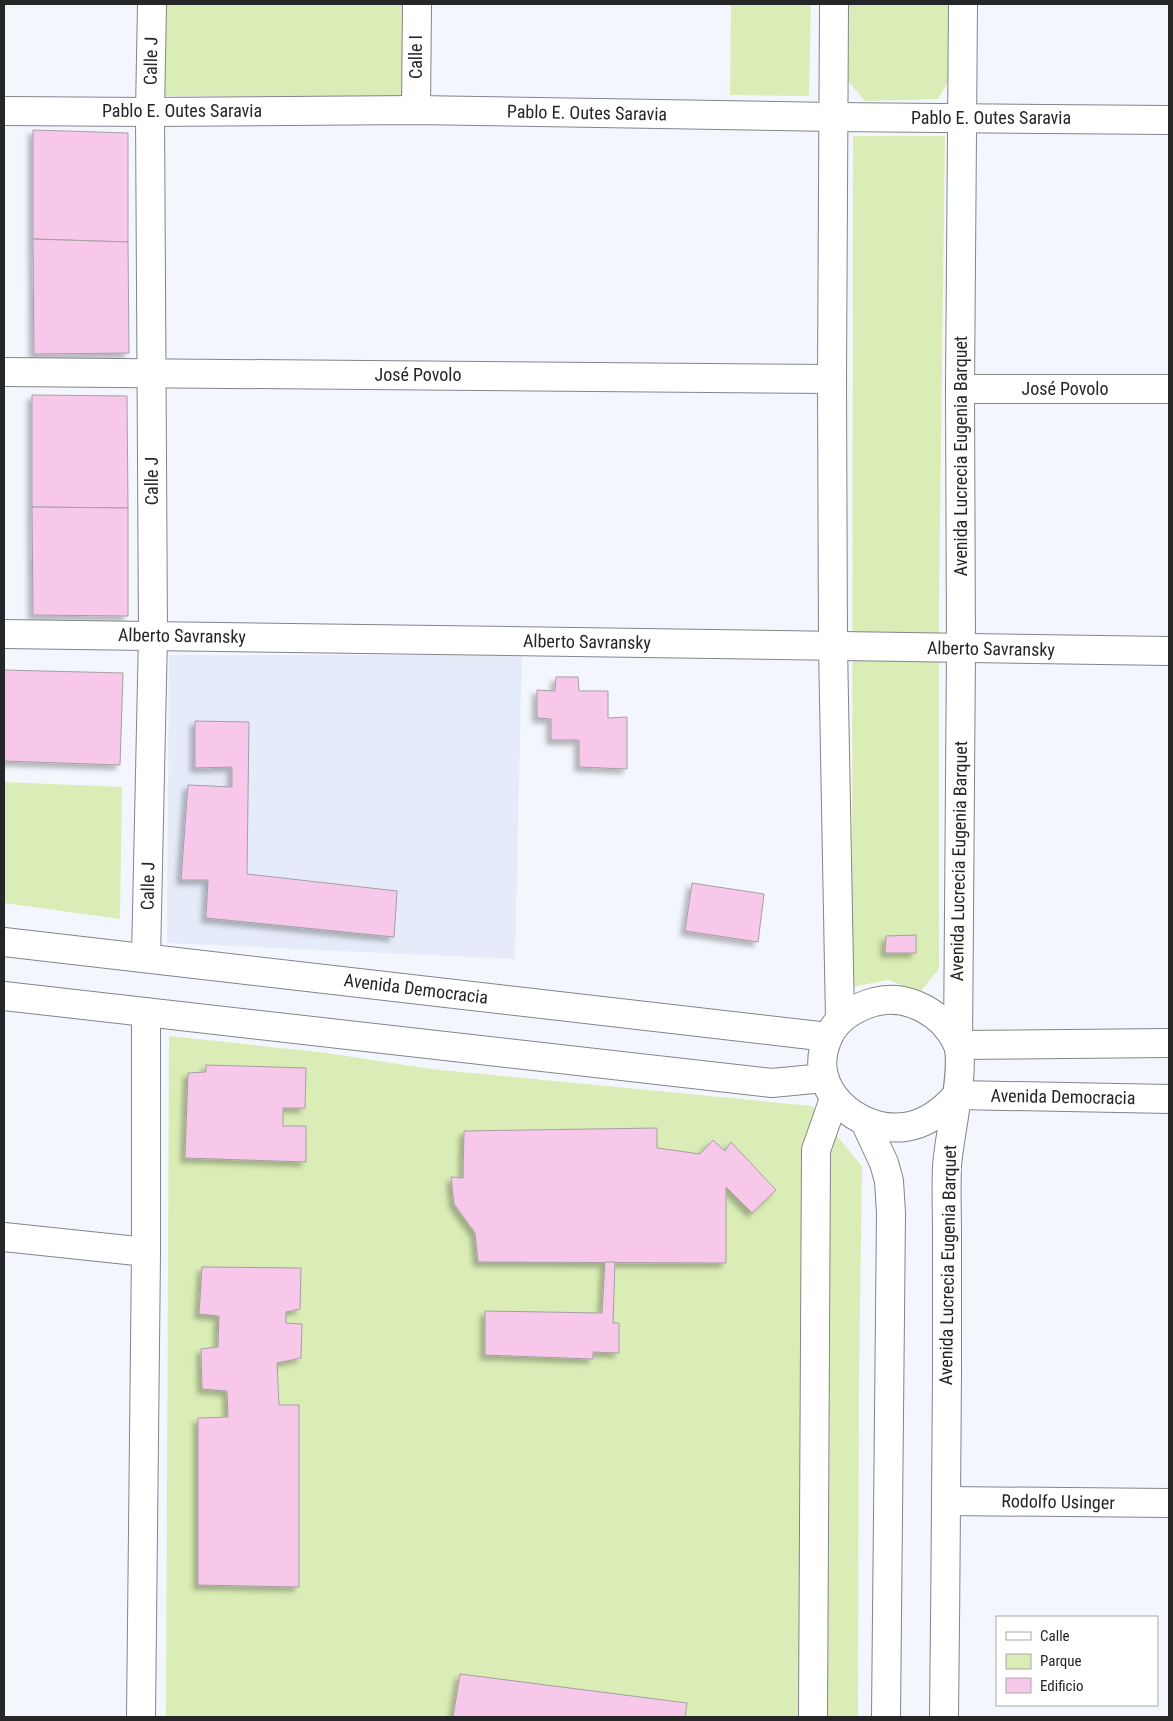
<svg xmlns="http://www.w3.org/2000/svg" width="1173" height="1721" font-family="'Roboto Condensed',sans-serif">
<defs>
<filter id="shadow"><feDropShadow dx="-4.5" dy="4.5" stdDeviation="2.5" flood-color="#0004"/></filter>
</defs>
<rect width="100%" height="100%" fill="#f4f6fd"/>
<!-- built -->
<path fill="#e5ebf9" d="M169 655H522L515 959 167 943Z"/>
<!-- green -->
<g fill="#dbedb6">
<path d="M163 4H405L404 98 162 96Z"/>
<path d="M731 4H811L809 96 730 95Z"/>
<path d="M848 4H949L948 82 938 99 865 101 846 79Z"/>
<path d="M853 136H945L939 599V969L920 992 888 980 852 987Z"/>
<path d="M4 782 122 787 120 919 4 903Z"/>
<path d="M169 1036 327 1053 431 1069 812 1106 862 1166 859 1379 858 1717H166Z"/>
</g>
<!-- building -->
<g fill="#f8c8eb" stroke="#a59fa3" filter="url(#shadow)">
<path d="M33 130 128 133V242L33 239Z"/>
<path d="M33 239 128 242 129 353 34 354Z"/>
<path d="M32 395 127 396 128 508 32 507Z"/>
<path d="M32 507 128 508V616L33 615Z"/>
<path d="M4 670 123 673 120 765 4 761Z"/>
<path d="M556 677H578L579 691H608V718L627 717V769L579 767V740H551V719L537 718V690L555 691Z"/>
<path d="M195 721 249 722 247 874 397 891 394 937 206 918 208 880H181L188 785 232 787V767L195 768Z"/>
<path d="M692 883 764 894 758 942 685 931Z"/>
<path d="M916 935V953H885L886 936Z"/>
<path d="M206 1065 306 1068 305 1108H283V1126H306V1162L185 1158 188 1073 206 1072Z"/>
<path d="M657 1128V1148L700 1154 713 1140 725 1151 731 1142 776 1190 752 1213 726 1187V1263L478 1262 475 1233 454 1204 451 1177 463 1178 464 1131Z"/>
<path d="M605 1262H615L613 1323H619V1353L593 1352V1359L485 1355V1311L602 1313Z"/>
<path d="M202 1267 301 1268 300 1309 286 1312V1323L302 1324 301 1358 277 1363 279 1405H299V1587L198 1585V1418L228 1417 227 1391 202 1389 201 1349 218 1347 219 1316 199 1314Z"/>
<path d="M460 1674 687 1703 685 1717H453Z"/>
</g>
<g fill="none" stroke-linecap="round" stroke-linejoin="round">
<!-- minor casing -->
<g stroke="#82858b" stroke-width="30">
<g id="minor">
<path d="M834 4 832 379 833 646 840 1020"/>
<path d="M963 4 960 389 961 650 958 1045 1169 1043"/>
<path d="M416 110 417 4"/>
<path d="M4 111 150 112 416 110 834 117 1169 120"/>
<path d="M4 372 832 379"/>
<path d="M960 389H1169"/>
<path d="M4 634C392 636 781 648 1169 651"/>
<path d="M146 958 153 635 150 112 152 4"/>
<path d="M957 1095 1169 1099"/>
<path d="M4 1237 146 1252"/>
<path d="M947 1501 1169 1503"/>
<path d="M141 1717 146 1252V1012"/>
<path d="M813 1717 816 1150 834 1099"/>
</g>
</g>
<!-- major casing -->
<g stroke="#82858b" stroke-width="30">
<g id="major">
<path d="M4 942 828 1037"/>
<path d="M4 996 772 1083 824 1078"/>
<path d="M865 1122 884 1163 889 1181 891 1213 886 1717"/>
<path d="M944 1717C945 1602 947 1487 947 1372 947 1326 947 1281 947 1235 947 1213 946 1190 947 1167 948 1139 967 1065 957 1043 943 1013 907 993 874 1002 854 1008 835 1019 827 1040 806 1089 858 1133 905 1127 927 1124 943 1111 957 1095"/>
</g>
</g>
<!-- minor -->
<use href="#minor" stroke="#fff" stroke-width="28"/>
<!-- major -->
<use href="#major" stroke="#fff" stroke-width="28"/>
</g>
<g text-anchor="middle" stroke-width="4" stroke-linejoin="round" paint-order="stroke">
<!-- street labels -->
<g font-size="18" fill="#252628" stroke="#fff">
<text transform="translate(416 57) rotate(-90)" y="6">Calle I</text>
<text transform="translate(151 61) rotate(-89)" y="6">Calle J</text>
<text x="182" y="117">Pablo E. Outes Saravia</text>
<text transform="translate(587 113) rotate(1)" y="6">Pablo E. Outes Saravia</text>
<text x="991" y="124">Pablo E. Outes Saravia</text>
<text x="418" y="381">José Povolo</text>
<text x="1065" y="395">José Povolo</text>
<text transform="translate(961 456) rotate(-90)" y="6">Avenida Lucrecia Eugenia Barquet</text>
<text transform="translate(152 481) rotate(-90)" y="6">Calle J</text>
<text transform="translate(182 636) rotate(1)" y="6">Alberto Savransky</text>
<text transform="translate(587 642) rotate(1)" y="6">Alberto Savransky</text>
<text transform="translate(991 649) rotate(1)" y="6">Alberto Savransky</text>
<text transform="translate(959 861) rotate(-89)" y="6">Avenida Lucrecia Eugenia Barquet</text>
<text transform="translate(148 886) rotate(-89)" y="6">Calle J</text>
<text transform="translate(416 989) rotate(7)" y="6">Avenida Democracia</text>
<text transform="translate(1063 1097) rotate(1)" y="6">Avenida Democracia</text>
<text transform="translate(948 1265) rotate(-89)" y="6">Avenida Lucrecia Eugenia Barquet</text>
<text transform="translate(1058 1502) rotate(1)" y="6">Rodolfo Usinger</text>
</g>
</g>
<!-- border -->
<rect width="1173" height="1721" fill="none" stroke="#252628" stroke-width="10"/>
<!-- legend -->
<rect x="996" y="1616" width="162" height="90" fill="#ffffff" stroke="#a8a8a9"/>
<rect x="1006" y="1632" width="25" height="8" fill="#ffffff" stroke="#a8a8a9"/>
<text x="1040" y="1641" font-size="15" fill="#252628">Calle</text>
<rect x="1006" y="1654" width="25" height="15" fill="#dbedb6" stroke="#a8a8a9"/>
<text x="1040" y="1666" font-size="15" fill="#252628">Parque</text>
<rect x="1006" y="1678" width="25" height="15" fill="#f8c8eb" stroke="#a8a8a9"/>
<text x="1040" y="1691" font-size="15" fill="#252628">Edificio</text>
</svg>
